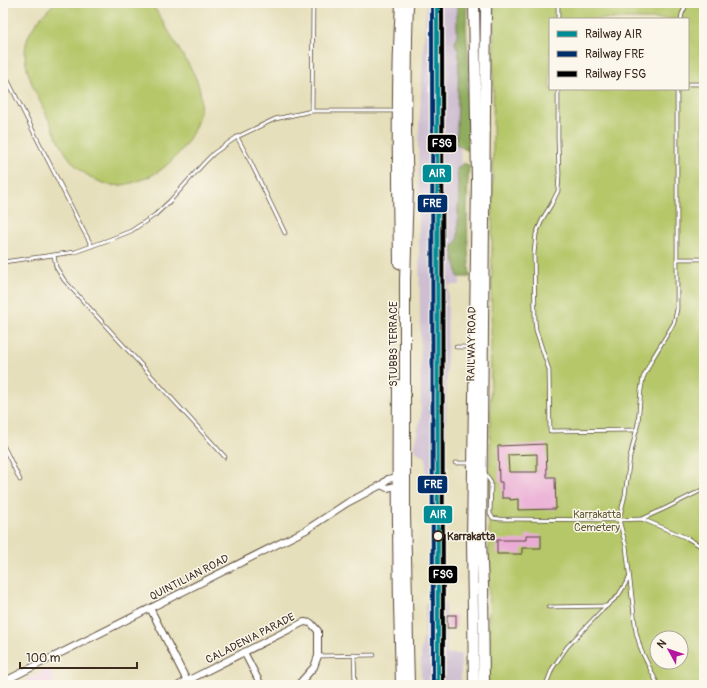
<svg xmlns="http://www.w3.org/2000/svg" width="707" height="688" font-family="Pangolin,sans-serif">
<rect width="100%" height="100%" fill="#fbf7ec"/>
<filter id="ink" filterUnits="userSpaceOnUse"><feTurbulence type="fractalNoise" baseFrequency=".025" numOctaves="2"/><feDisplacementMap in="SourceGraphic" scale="8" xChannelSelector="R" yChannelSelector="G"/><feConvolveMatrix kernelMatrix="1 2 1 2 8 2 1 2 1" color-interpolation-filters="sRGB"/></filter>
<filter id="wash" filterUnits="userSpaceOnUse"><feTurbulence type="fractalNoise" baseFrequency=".012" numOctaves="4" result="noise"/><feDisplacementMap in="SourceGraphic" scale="16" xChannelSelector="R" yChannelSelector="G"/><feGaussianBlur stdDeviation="0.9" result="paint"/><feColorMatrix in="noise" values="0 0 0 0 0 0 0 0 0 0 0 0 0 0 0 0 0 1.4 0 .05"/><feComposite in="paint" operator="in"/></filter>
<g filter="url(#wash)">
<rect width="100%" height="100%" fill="#e6dfbb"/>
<!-- built -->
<path fill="#f0d0e4" d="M49 668 58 685H16Z"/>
<!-- industrial -->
<path fill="#cebed1" d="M426 3H460L461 26 460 285H448L445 490 439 491V602L445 603 446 612V654H461V685H421V649L424 636 425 603 432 602V491H426V458L414 450V445L421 416 418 147Z"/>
<!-- green -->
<g fill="#b6c76a" stroke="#787844" fill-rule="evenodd">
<path d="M55 3H149L155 9C164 23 172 37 180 51 188 64 197 76 200 91 205 121 185 151 162 169 154 175 144 179 135 182 125 185 115 187 106 184 94 180 84 174 75 165 62 151 56 135 48 118 38 97 21 68 26 44 30 27 43 14 55 3Z"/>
<path d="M494 3H704V685H488C489 458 493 230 494 3ZM550 19H688V89H550ZM657 638H681V662H657Z"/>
</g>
<!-- forest -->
<g fill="#90ac5e" stroke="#666b3e">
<path d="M457 3H467L466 25 469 73 467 87 469 100 468 117 471 141 468 151 456 144 457 131 459 52 455 43 457 37Z"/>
<path d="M463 163 469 165C466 203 467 240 470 277H458L452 248 458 239V209L459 196 457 169Z"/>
</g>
<g id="blocks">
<!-- building -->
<g fill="#eaacd5" fill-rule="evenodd">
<path d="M546 444 547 477H555L556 509 518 510V499L510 500V498H502V482H499L498 446ZM537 454V472H509L508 455Z"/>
<path d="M526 535H541V548H522V554H497V540H526Z"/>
<rect x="447" y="615" width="9" height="13"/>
</g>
</g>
</g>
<g filter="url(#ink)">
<use href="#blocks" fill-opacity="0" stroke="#554536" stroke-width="1"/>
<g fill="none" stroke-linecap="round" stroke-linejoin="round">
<!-- service casing -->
<g stroke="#554536" stroke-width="4.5">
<g id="service">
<path d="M558 19V3"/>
<path d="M681 19 682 14 687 3"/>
<path d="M3 71 80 224 92 246"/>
<path d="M688 84H704"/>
<path d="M558 89V139L559 174 558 191 551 205 543 218 536 234 534 254 535 321 536 330 549 370 550 431 637 430"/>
<path d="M312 111 313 3"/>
<path d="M237 137 250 161 285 233"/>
<path d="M54 255 56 267 64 280 225 457"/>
<path d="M677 259H704"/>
<path d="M3 262 75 252 111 239 131 231 155 215 170 201 204 163 214 153 237 137 275 119 312 111H396"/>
<path d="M456 347H473"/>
<path d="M3 445 20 480"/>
<path d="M455 463H471"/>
<path d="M485 473 491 483 490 514 493 518 500 519 619 520 642 519 687 538 704 548"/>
<path d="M642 519 666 508 704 489"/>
<path d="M548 607 607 606"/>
<path d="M318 656 374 655"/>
<path d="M354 685 355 683 354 655"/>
<path d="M546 685 552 669 567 647 601 611 618 596 629 578"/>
<path d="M658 685 641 650 636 632 626 546 619 520 625 495 630 457 638 423 641 390 643 378 651 361 674 323 677 309V89"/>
</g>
</g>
<!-- minor casing -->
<g stroke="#554536" stroke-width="8">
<g id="minor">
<path d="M381 485 387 488 401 485"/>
<path d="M150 608 187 681"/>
<path d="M244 652 261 685"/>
<path d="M3 682 306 530 347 503 381 485 388 479 398 477H401"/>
<path d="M179 685 304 622 311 623 318 631V656L314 667 298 685"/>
</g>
</g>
<!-- primary casing -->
<g stroke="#554536" stroke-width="12">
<g id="primary">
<path d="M408 3 407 38 406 132 408 188 405 280V514L409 685"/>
<path d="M474 3 477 180 472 541 474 685"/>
<path d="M399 263C398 176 396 90 401 3"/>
<path d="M398 385C397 485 398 585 401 685"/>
<path d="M484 685 483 585 481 541 486 3"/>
</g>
</g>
<!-- service -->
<use href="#service" stroke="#fff" stroke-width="3"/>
<!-- minor -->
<use href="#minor" stroke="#fff" stroke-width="6"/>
<!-- primary -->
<use href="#primary" stroke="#fff" stroke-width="10"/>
<!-- rail-1 casing -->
<g stroke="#fbf7ec" stroke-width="7">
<path id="rail-1" d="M437 3 438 685"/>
</g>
<!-- rail-2 casing -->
<g stroke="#fbf7ec" stroke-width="7">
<path id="rail-2" d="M432 3 433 685"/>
</g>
<!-- rail-3 casing -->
<g stroke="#fbf7ec" stroke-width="7">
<path id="rail-3" d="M442 3 443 685"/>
</g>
<!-- rail-1 -->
<use href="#rail-1" stroke="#008c95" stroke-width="4"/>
<!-- rail-2 -->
<use href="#rail-2" stroke="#002f6c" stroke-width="4"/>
<!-- rail-3 -->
<use href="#rail-3" stroke="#000" stroke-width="4"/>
</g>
</g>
<!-- markers -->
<circle fill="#fbf7ec" stroke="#3b2a1e" stroke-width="2" cx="438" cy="536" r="5"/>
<g text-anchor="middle" stroke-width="3" stroke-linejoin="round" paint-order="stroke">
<!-- street labels -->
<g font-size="11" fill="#3b2a1e" stroke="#fbf7ec">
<text transform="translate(393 344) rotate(-90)" y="4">STUBBS TERRACE</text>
<text transform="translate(471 344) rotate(-89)" y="4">RAILWAY ROAD</text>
<text transform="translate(189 577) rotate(-27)" y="4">QUINTILIAN ROAD</text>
<text transform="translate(250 638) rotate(-27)" y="4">CALADENIA PARADE</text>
</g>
<!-- park labels -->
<g font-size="11" fill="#605935" stroke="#fbf7ec">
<text x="597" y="518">Karrakatta<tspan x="597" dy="13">Cemetery</tspan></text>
</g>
<!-- stop labels -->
<g font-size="11" font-weight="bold" fill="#3b2a1e" stroke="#fbf7ec" text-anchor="start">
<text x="447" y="540">Karrakatta</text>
</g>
</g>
<g stroke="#fbf7ec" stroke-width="1.5">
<rect x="427" y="134" width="30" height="19" rx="4" fill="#000"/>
<rect x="422" y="164" width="30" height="19" rx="4" fill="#008c95"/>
<rect x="417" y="194" width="31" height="19" rx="4" fill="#002f6c"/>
<rect x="417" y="475" width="31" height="19" rx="4" fill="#002f6c"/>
<rect x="423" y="505" width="30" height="19" rx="4" fill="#008c95"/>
<rect x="428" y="565" width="30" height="19" rx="4" fill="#000"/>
</g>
<g font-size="11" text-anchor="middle" font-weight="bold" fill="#fff">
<text x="442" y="147">FSG</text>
<text x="437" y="177">AIR</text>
<text x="432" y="207">FRE</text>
<text x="433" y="488">FRE</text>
<text x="438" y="518">AIR</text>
<text x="443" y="578">FSG</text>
</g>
<!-- margin -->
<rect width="707" height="688" fill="none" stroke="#fbf7ec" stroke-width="16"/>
<!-- legend -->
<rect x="549" y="18" width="140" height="72" fill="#fbf7ec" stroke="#aea59a"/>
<rect x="557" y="31" width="20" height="6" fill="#008c95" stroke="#aea59a"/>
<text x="585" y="38" font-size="12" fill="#3b2a1e">Railway AIR</text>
<rect x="557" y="51" width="20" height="6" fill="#002f6c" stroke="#aea59a"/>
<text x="585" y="58" font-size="12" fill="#3b2a1e">Railway FRE</text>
<rect x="557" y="71" width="20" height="6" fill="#000000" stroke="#aea59a"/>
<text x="585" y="78" font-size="12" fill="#3b2a1e">Railway FSG</text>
<!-- north arrow -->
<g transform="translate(669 650) rotate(310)"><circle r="19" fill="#fbf7ec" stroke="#aea59a"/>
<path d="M0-3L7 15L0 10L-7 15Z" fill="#b5179e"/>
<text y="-6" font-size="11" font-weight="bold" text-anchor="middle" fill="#3b2a1e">N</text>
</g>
<!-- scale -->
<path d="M20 662v6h117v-6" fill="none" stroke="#3b2a1e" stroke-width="2"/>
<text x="26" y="662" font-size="12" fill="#3b2a1e" stroke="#fbf7ec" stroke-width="3" paint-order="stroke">100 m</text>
</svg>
